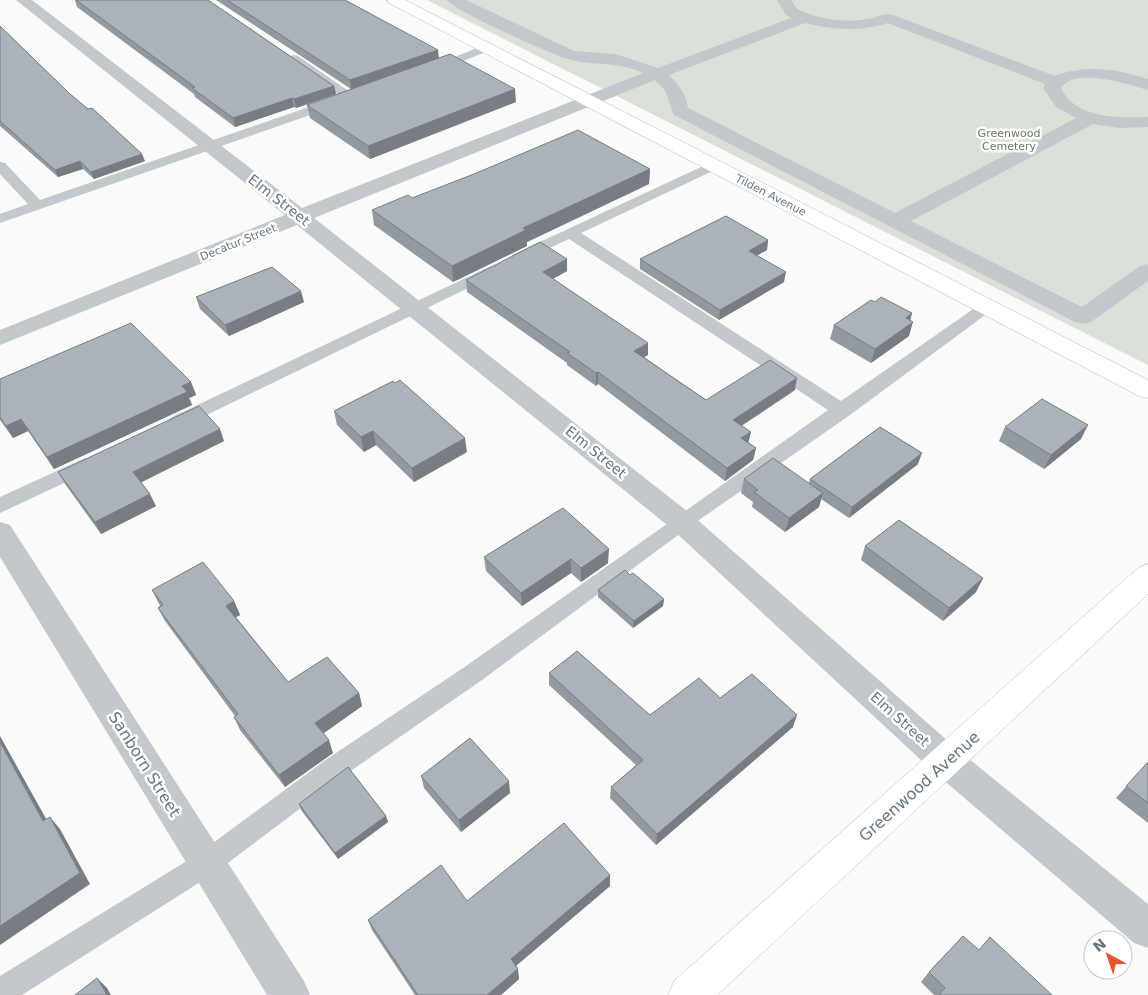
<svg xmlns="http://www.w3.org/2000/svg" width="1148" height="995" font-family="'DejaVu Sans',sans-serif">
<rect width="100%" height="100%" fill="#fafaf8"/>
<!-- green -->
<path fill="#dadfd7" d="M427 0H1148V365Z"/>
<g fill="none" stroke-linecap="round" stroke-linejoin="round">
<!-- secondary casing -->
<g stroke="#b3babf" stroke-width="1">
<g id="secondary">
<path d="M387 0H405L1148 380V398L1139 396 389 3Z"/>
<path d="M1148 564V594L717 995H668L674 981 1138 568Z"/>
</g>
</g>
<!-- lane -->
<g fill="#c3c8cc" fill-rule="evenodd">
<path d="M487 44 493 48 491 50 437 71 433 72 427 68Z"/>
<path d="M294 55 298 56 357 97 351 101 347 100 290 62V56Z"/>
<path d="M335 98 341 102 339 105 0 223V214L28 204 0 174V162L5 163 40 200Z"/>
<path d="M714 161 721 165 719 168 581 233 841 401 982 303H994L996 307 850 415 689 527 482 680 342 777 216 872 22 995H0V976L198 854 324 761 466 666 828 410 569 239 524 260H514L511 257 514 254Z"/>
<path d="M491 266 497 268 499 271 497 274 186 425 179 427 172 425 170 421 172 417Z"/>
<path d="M85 458 92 460 95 465 92 470 0 513V497Z"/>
</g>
<!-- street -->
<g fill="#c3c8cc" fill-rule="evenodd">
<path d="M16 0H32L302 208 643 73C616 61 598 66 571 60 555 56 454 11 447 0H466L574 51 615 54 658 68 791 18 786 15 777 0H791L797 9C818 19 843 23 867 19 876 18 884 12 893 15L1055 76C1086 64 1117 69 1148 79V90C1128 85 1076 66 1061 88 1075 119 1119 118 1148 117V127L1119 128 1093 124 911 221 1082 307 1140 266 1148 264V281L1091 322 1083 324 1075 322 674 115 665 90 655 80 314 218 692 515 958 750 1148 904V948L1134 943 934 772 672 529 297 225 0 345V330L285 215ZM805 23C833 30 860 32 888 23L1045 84 1043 88 1056 107 1076 118 895 213 688 108C686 94 679 85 669 75Z"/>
<path d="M0 522 10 525 304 981 310 995H267L0 557Z"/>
</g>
<!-- secondary -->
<use href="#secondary" fill="#fff" fill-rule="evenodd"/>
</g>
<!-- wall -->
<g fill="#929a9f">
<path d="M75 0H208L334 86 336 94 296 108 294 107 235 127 195 97 194 94 77 7Z"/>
<path d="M216 0H345L439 58 516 102 370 159 310 118 307 105 351 89Z"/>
<path d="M0 26 69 93 145 161 94 179 83 169 58 177 0 126Z"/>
<path d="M650 169 649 184 527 242V246L453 282 374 225 372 210 412 198Z"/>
<path d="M768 240 767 250 757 255 784 282 719 320 640 269V259Z"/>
<path d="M567 259V271L553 279 648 355 644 357 706 400 795 390 741 426 749 443 756 448 753 460 725 481 598 384 596 386 567 365V363L467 292 466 280Z"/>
<path d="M196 297 304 302 229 336 200 309Z"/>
<path d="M875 302 912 313 910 321 909 336 871 363 830 339 834 325Z"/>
<path d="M0 379 191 382 196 395 189 398 192 405 54 469 28 431 13 438 0 420Z"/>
<path d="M395 383 467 452 414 482 376 445 364 452 337 425 334 411Z"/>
<path d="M1005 427 1081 439 1044 469 999 441Z"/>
<path d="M224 441 141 482 156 506 101 534 65 484 58 472Z"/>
<path d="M918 464 849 518 821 499 819 507 785 532 752 507 753 502 741 493 744 479 809 483 810 479Z"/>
<path d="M563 508 608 563 581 582 571 573 522 606 486 571 484 557Z"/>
<path d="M865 546 983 578 976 592 943 621 861 560Z"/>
<path d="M152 590 234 601 240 615 236 617 288 682 359 693 362 706 323 733 333 753 285 787 240 730 234 717 235 716 165 621 158 608 160 606Z"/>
<path d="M598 590 664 599 663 606 633 628 598 597Z"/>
<path d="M549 673 650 715 720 698 793 727 656 845 610 798 611 787 636 765 549 685Z"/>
<path d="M1148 762V823L1116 798Z"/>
<path d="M421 776 510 793 461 832 424 788Z"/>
<path d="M299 804 386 816 388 822 338 859 301 810Z"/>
<path d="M610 875V886L516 966 519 979 501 995H415L372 930 368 920Z"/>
<path d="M979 950 1052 995H934L921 982 929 972Z"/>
</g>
<!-- shaded-wall -->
<g fill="#777d82">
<path d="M438 50 439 59 351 89 350 80Z"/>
<path d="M334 86 336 94 296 108 294 99Z"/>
<path d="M515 89 516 102 370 159 368 146Z"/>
<path d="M292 98 294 107 235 127 233 118Z"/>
<path d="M142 154 145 161 94 179 91 172Z"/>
<path d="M80 161 83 169 58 177 55 170Z"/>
<path d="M650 169 649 184 527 242V246L453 282 452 266 523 228Z"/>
<path d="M768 240 767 250 747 261 749 251Z"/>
<path d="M567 259V271L543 284V272Z"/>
<path d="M786 272 784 282 719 320 720 310Z"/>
<path d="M301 291 304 302 229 336 225 325Z"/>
<path d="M912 313 909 325 913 322 909 336 871 363 875 349 906 318Z"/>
<path d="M648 343V355L634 363V351Z"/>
<path d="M598 372V384L596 386V373Z"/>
<path d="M797 378 795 390 732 432 733 420Z"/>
<path d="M191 382 196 395 189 398 192 405 54 469 47 457Z"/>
<path d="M21 419 28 431 13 438 6 426Z"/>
<path d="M1088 425 1081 439 1044 469 1051 455Z"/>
<path d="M220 429 224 441 138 484 133 472Z"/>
<path d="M373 431 376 445 364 452 361 437Z"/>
<path d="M751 432 748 444 741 438Z"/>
<path d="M465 438 467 452 414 482 412 468Z"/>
<path d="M756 448 753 460 725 481 727 468Z"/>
<path d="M922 453 918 464 849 518 852 507Z"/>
<path d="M823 493 819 507 785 532 789 518Z"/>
<path d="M150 494 156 506 101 534 95 522Z"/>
<path d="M609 549 608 563 581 582V568Z"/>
<path d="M571 559V573L522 606 521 593Z"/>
<path d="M983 578 976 592 943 621 949 608Z"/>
<path d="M664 599 663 606 633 628 634 621Z"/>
<path d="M234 601 240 615 232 619 226 606Z"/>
<path d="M359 693 362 706 320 736 315 723Z"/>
<path d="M797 715 793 727 656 845 657 834Z"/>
<path d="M0 736 54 833 43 821 0 742Z"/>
<path d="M329 740 333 753 285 787 279 775Z"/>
<path d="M509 781 510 793 461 832 459 820Z"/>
<path d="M386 816 388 822 338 859 335 853Z"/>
<path d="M50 817 60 829 90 884 0 945V926Z"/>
<path d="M610 875V886L512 969 511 959Z"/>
<path d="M518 969 519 979 501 995H487Z"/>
<path d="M97 978 107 988 111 995H107Z"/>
</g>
<!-- building -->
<g fill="#aab3b9" stroke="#777d82">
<path d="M76 0H208L334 86 294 99 292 98 233 118 192 88 195 87Z"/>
<path d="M227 0H345L438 50 350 80Z"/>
<path d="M0 26 69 93 88 109 92 108 142 154 91 172 80 161 55 170 0 121Z"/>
<path d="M450 54 515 89 368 146 307 105Z"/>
<path d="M578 130 650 169 523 228 526 230 452 266 372 210 408 195 412 198 474 174Z"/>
<path d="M726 216 768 240 749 251 786 272 720 310 640 259Z"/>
<path d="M540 242 567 259 543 272 648 343 634 351 706 400 770 360 797 378 733 420 751 432 741 438 756 448 727 468 598 372 596 373 567 353 570 352 466 280Z"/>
<path d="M272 267 301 291 225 325 196 297Z"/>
<path d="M881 297 912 313 906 318 913 322 875 349 834 325 871 300 875 302Z"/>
<path d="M131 323 191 382 182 386 187 392 47 457 21 419 6 426 0 417V379Z"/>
<path d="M400 380 465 438 412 468 373 431 361 437 334 411 393 381 395 383Z"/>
<path d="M1042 399 1088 425 1051 455 1005 427Z"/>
<path d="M199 406 220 429 133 472 150 494 95 522 58 472Z"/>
<path d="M880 427 922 453 852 507 810 479Z"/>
<path d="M773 458 823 493 789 518 754 492 758 490 744 479Z"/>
<path d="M563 508 609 549 581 568 571 559 521 593 484 557Z"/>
<path d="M899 520 983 578 949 608 865 546Z"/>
<path d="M203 562 234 601 226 606 288 682 327 657 359 693 315 723 329 740 279 775 234 717 238 714 158 608 163 605 152 590Z"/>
<path d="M625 570 630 575 633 573 664 599 634 621 598 590Z"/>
<path d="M577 651 650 715 699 678 720 698 752 674 797 715 657 834 611 787 643 760 549 673Z"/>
<path d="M470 738 509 781 459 820 421 776Z"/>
<path d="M0 742 43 821 50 817 80 873 0 926Z"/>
<path d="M1148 762V803L1126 786Z"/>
<path d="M348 767 386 816 335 853 299 804Z"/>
<path d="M564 823 610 875 511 959 518 969 487 995H418L368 920 441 865 467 901Z"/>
<path d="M963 936 979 950 990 937 1052 995H939L945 988 929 972Z"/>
<path d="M97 978 107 995H75Z"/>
</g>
<g text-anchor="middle" stroke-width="5" stroke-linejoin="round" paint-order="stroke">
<!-- far-park labels -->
<g font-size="11" fill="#687a64" stroke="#fff">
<text x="1009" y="137">Greenwood<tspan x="1009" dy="13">Cemetery</tspan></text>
</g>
<!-- far-street labels -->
<g font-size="11" fill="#657683" stroke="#fff">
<text transform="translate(771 195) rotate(27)" y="4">Tilden Avenue</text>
<text transform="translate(238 242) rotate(-22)" y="4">Decatur Street</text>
</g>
<!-- street labels -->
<g font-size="14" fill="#657683" stroke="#fff">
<text transform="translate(279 200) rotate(38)" y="5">Elm Street</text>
<text transform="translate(596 452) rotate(39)" y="5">Elm Street</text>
<text transform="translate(900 719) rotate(42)" y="5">Elm Street</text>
</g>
<!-- near-street labels -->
<g font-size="16" fill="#657683" stroke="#fff">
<text transform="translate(145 764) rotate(58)" y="6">Sanborn Street</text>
<text transform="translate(919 786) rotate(-42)" y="6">Greenwood Avenue</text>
</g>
</g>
<!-- north arrow -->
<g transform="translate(1108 955) rotate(320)"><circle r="24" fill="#ffffff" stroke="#c1c8cd"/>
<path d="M0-4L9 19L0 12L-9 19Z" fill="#e4572e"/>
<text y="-8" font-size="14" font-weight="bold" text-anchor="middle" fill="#657683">N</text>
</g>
</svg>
